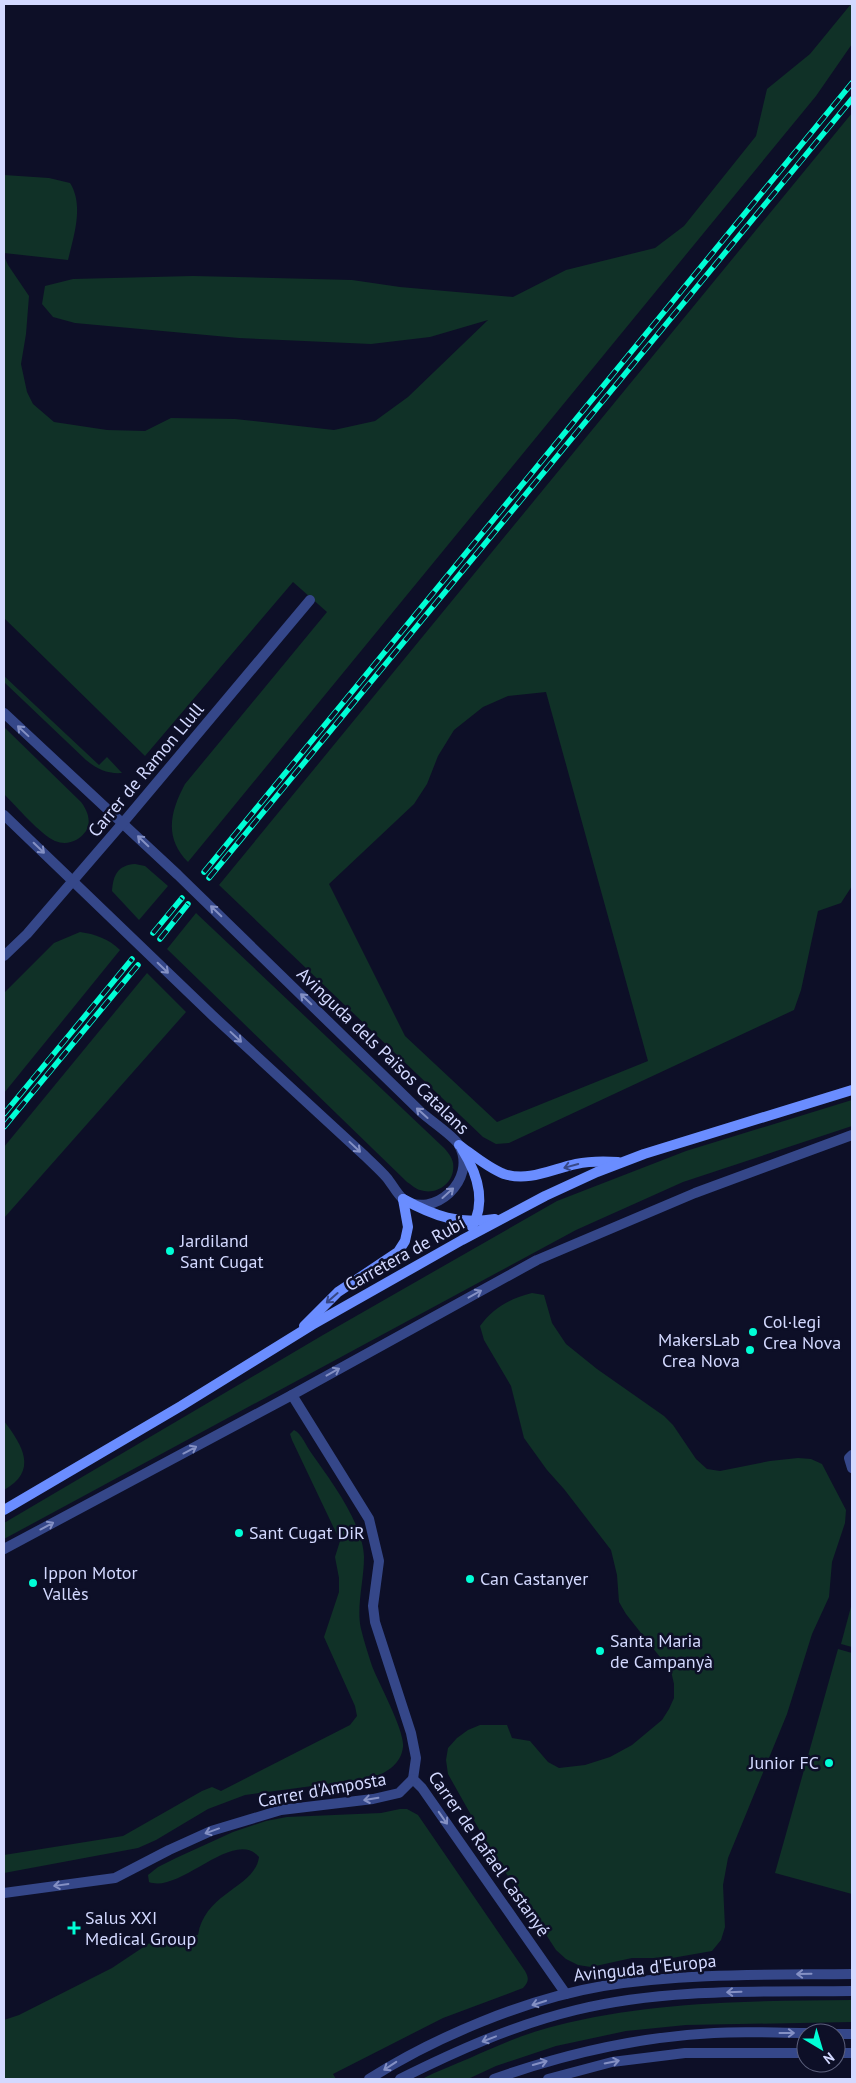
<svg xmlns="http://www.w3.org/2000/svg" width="856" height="2083" font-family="'PT Sans',sans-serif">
<rect width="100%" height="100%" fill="#0d0f27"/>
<!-- green -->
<g fill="#103127" fill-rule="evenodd">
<path d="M851 4 852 44 816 96 188 862C164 838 170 812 185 784L327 612 293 582 145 756 4 618V256L8 265 29 296 26 334 21 364 27 392 33 404 54 422 107 430 145 431 171 418 235 419 334 430 375 421 408 397 488 320 430 337 371 344 239 338 75 323 53 317 42 304 45 286 73 279 193 276 352 280 400 287 513 297 566 270 655 248 684 226 756 136 767 89 810 54Z"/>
<path d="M852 113V886L841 903 818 911 801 990 794 1010 509 1143 496 1144 483 1137 219 885ZM546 692 648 1061 497 1122 405 1036 329 884 414 804 427 784 438 756 454 730 483 707 508 696Z"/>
<path d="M4 175 49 178 70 183C84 205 74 235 68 260L4 253Z"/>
<path d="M4 676 99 765 107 757 122 773C107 774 97 769 86 760L4 682Z"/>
<path d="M4 727 81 802C87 810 92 821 86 831 79 841 67 846 55 841 41 835 16 806 4 794Z"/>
<path d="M135 864 145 866 168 886 139 920 112 891C113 875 118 865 135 864Z"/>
<path d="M196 913 443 1147C447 1151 452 1157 453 1163 456 1182 437 1196 420 1190 415 1189 411 1184 407 1182L167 949Z"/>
<path d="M80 932C95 934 109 939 120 950L4 1093V993L54 943Z"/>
<path d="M147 973 186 1012 4 1218V1147Z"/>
<path d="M852 1100V1126L683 1182 576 1230 4 1539V1523L323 1335 557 1201 686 1151Z"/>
<path d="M532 1293 544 1295 552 1323 566 1344 597 1369 664 1416 673 1425 696 1459 707 1469 720 1471 770 1461 798 1458 811 1459 822 1464 846 1510 845 1523 832 1562 829 1597 812 1634 787 1714 728 1858 723 1885 725 1927 721 1940 712 1951 672 1958H632L591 1967 578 1965 566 1959 556 1950 489 1847 448 1774 446 1760 448 1748 457 1738 468 1730 480 1725H507L512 1738 530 1741 548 1762 559 1768 585 1765 610 1757 632 1745 662 1720 669 1709 674 1698V1684L671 1671 626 1614 619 1602 617 1575 611 1550 564 1489 547 1470 524 1438 511 1386 484 1340 480 1326C493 1308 511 1298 532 1293Z"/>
<path d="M4 1421C23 1446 38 1471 4 1490Z"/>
<path d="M294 1430C302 1434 306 1446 312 1454 331 1481 363 1523 364 1557 364 1581 356 1607 361 1629 364 1641 368 1654 372 1666 379 1684 405 1731 403 1747 401 1764 387 1772 373 1778L245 1795 208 1809 156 1840 138 1848 4 1873V1855L123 1836 202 1791 212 1787 221 1791 350 1725 357 1716 355 1706 324 1637 339 1592V1578L335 1557 340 1541 292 1440 290 1434Z"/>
<path d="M852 1603V1647L841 1644Z"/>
<path d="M838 1649 852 1653V1894L775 1873Z"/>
<path d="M400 1809H407L418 1815 525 1971C529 1978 529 1982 523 1988L443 2018 333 2074 336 2079H4V2020L19 2015 112 1968 157 1938 170 1935H198C205 1892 255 1888 259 1857 234 1827 180 1894 149 1882L148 1875 158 1867 176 1858 233 1832 266 1821 287 1817 381 1813Z"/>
<path d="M852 2000V2022L686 2025 626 2031 556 2046 496 2066 468 2079H422C437 2071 454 2065 470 2058 497 2046 526 2033 555 2026 652 2001 753 2001 852 2000Z"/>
</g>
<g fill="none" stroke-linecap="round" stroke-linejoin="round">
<!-- minor -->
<g stroke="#354789" stroke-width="10">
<path d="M4 713 178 875 422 1113C430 1120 455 1137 459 1145 478 1180 433 1220 403 1199 397 1194 392 1184 387 1178 380 1170 372 1163 365 1156L212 1015 4 815"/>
<path d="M4 956 27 934 127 818 310 600"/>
<path d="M292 1395 369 1519 379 1561 373 1606 375 1622 411 1733 416 1758 413 1779 422 1788 566 1994"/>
<path d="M852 1455 849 1458 852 1468"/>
<path d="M4 1549 292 1395 537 1260 695 1193 852 1135"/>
<path d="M4 1893 115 1878 169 1850 211 1831 281 1810 373 1799 399 1793 413 1779"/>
<path d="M836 2053H852"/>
<path d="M369 2079C435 2037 526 1999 603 1986 685 1973 769 1975 852 1974"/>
<path d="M548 2079 612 2062 685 2053H806"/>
</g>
<!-- tertiary -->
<g stroke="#354789" stroke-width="10">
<path d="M836 2034H852"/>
<path d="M400 2079C456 2051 514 2025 576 2010 666 1988 760 1992 852 1991"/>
<path d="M494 2079C567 2053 637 2037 714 2033 744 2031 776 2033 806 2033"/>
</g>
<!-- secondary -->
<g stroke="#6a8dff" stroke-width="10">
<path d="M459 1145C473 1155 488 1168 504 1174 529 1182 552 1169 576 1164 590 1161 603 1161 618 1162"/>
<path d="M462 1149C477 1173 487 1201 472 1227"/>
<path d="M403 1199C434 1216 459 1225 495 1219"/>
<path d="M304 1326 338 1292 398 1252 405 1241 408 1227 403 1199"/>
<path d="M4 1510 181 1406 312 1325 462 1240 545 1196 597 1172 644 1154 852 1090"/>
</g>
<!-- rail casing -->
<g stroke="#00fed6" stroke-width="5.5">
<g id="rail">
<path d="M204 872 852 83"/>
<path d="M209 878 852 99"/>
<path d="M153 933 182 898"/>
<path d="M160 939 188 904"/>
<path d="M4 1114 132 959"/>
<path d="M4 1127 138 965"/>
</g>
</g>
<!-- rail -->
<use href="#rail" stroke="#0d0f27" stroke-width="4" stroke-dasharray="11" stroke-linecap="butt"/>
</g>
<!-- one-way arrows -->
<defs><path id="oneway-shaft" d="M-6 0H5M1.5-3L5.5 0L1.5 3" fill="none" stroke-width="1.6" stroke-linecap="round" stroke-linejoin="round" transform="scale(1.25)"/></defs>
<g stroke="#8490c4">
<use href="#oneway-shaft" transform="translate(23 731) rotate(-137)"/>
<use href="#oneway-shaft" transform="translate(143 841) rotate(-136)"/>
<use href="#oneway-shaft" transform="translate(39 848) rotate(44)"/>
<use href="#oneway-shaft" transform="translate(216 911) rotate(-136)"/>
<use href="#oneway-shaft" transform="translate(163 968) rotate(44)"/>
<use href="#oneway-shaft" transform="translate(306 999) rotate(-136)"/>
<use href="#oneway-shaft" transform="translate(236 1037) rotate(43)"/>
<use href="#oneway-shaft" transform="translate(422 1113) rotate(-138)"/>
<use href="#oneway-shaft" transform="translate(355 1147) rotate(43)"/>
<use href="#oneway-shaft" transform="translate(448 1193) rotate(-42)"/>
<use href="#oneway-shaft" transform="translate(475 1294) rotate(-29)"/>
<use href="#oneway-shaft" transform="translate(333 1372) rotate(-29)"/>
<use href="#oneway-shaft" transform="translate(190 1450) rotate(-28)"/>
<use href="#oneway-shaft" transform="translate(47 1526) rotate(-28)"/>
<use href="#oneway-shaft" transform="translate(371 1799) rotate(171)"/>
<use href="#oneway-shaft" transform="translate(443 1818) rotate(55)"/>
<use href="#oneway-shaft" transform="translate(212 1831) rotate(160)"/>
<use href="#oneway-shaft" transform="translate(61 1885) rotate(172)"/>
<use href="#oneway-shaft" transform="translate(804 1974) rotate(179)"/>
<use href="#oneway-shaft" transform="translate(734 1992) rotate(178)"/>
<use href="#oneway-shaft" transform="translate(539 2003) rotate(162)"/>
<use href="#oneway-shaft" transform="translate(787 2033)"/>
<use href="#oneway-shaft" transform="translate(489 2039) rotate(159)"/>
<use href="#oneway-shaft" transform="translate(612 2062) rotate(-11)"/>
<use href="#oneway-shaft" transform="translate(540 2063) rotate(-16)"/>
<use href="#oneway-shaft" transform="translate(390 2066) rotate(147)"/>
</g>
<g stroke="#374888">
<use href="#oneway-shaft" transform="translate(571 1166) rotate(165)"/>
<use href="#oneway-shaft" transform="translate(332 1298) rotate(139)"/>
</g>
<!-- markers -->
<g fill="#00fed6" stroke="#0d0f27" stroke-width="2">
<circle cx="170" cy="1251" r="5"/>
<circle cx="753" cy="1332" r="5"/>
<circle cx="750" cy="1350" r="5"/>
<circle cx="239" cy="1533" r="5"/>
<circle cx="470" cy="1579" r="5"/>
<circle cx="33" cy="1583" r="5"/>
<circle cx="600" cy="1651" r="5"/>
<circle cx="829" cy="1763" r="5"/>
<path d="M71.5 1920.5h5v5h5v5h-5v5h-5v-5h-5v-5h5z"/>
</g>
<g text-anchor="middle" stroke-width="5" stroke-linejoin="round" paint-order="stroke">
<!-- street labels -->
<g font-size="18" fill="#d3d9ff" stroke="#0d0f27">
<text transform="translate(146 770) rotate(-50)" y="6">Carrer de Ramon Llull</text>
<text transform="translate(383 1051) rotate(44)" y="6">Avinguda dels Països Catalans</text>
<text transform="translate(405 1254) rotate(-29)" y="6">Carretera de Rubí</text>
<text transform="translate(322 1790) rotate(-10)" y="6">Carrer d'Amposta</text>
<text transform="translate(489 1854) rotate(55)" y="6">Carrer de Rafael Castanyé</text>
<text transform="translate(645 1968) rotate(-6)" y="6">Avinguda d'Europa</text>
</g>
<!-- poi labels -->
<g font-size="18" fill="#d3d9ff" stroke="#0d0f27" text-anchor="start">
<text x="180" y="1247">Jardiland<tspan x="180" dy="21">Sant Cugat</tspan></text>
<text x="763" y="1328">Col·legi<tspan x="763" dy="21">Crea Nova</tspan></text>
<text x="740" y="1346" text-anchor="end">MakersLab<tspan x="740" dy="21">Crea Nova</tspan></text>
<text x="249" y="1539">Sant Cugat DiR</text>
<text x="43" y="1579">Ippon Motor<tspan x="43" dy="21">Vallès</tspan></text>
<text x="480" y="1585">Can Castanyer</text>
<text x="610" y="1647">Santa Maria<tspan x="610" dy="21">de Campanyà</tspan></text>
<text x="819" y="1769" text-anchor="end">Junior FC</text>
<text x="85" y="1924">Salus XXI<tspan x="85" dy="21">Medical Group</tspan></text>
</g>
</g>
<!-- border -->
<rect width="856" height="2083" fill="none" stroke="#d3d9ff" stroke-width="10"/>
<!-- north arrow -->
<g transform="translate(821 2048) rotate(142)"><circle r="24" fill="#0d0f27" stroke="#5c607d"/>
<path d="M0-4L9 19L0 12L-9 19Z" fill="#00fed6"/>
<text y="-8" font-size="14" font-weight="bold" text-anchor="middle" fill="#d3d9ff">N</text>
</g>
</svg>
